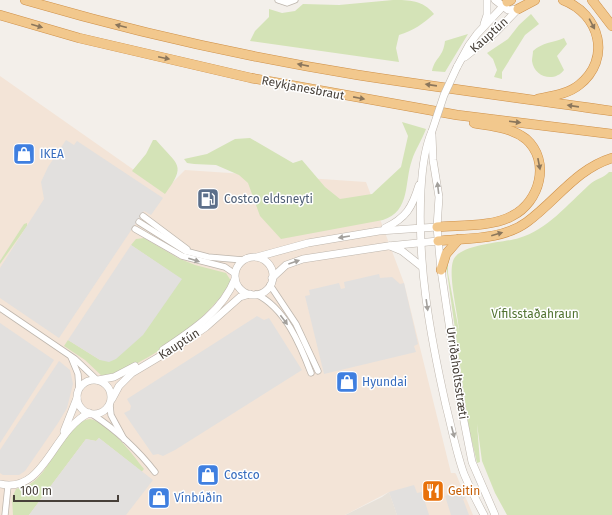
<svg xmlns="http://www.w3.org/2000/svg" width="612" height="515" font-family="'Fira Sans',sans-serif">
<rect width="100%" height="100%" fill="#f3efea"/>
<!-- residential -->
<path fill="#e7e1d9" d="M389 492 397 515H345L382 497Z"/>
<!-- commercial -->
<path fill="#f3e4d7" d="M0 76 164 191 185 170 366 182 404 283 451 473H455L456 474 473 515H397L389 492 345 515H0Z"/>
<!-- green -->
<g fill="#d4e3b7">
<path d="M393 0C409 0 423 0 434 14 424 23 413 31 399 35L396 48 399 62 250 41 255 31 269 17V9L282 13 295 11 303 4 339 5Z"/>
<path d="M531 14 539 24 525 35 502 72V79L494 77 497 70 493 59 487 53 508 39 519 25Z"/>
<path d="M468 34 445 72 432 71C435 57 443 58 445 41Z"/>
<path d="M564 38 567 44 557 56 564 70C554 83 534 77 532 61 532 58 533 54 533 51 543 42 552 43 564 38Z"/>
<path d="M402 122 426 129C422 140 415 150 412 160 404 182 411 211 383 220L281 239 260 216 248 183 239 175 216 165 194 164 187 163 184 159 207 154 235 139 250 138 293 163 302 160 325 187 340 199 372 194 401 167 408 136Z"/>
<path d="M153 140H156C178 166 187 164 165 194L132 171 146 154Z"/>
<path d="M609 172H612V515H507L495 493 482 461 477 424 480 462 477 463 469 429 446 265 448 257 451 254 448 264V273L459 331C458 313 448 277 453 261 458 244 504 243 519 238 547 230 568 204 589 185 595 179 604 178 609 172Z"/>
<path d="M27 223V226L0 264V261L24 224Z"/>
<path d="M144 238 178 258 195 265 226 273 231 281C211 319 144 367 103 377L85 360 64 346 68 340 100 360 181 279 131 245 136 239Z"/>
<path d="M90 419C109 422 132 454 144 469L139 475 137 468 99 438 96 441 86 439 29 515H13L12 498 16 489C22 487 28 486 33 482 53 468 65 421 90 419Z"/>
</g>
<!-- parking -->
<g fill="#e2e0de">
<path d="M66 140 74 145 77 141 163 198 151 215 144 211 59 338 0 298V268L44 199 41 182 48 167Z"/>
<path d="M131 245 182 279 143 335 116 359 109 362 100 360 68 340Z"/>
<path d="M379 274 380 278 392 277 400 284 404 283 418 344 414 346 416 352 324 374 305 296 310 295 309 290 339 283 341 289 345 288 344 282Z"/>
<path d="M257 316 264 320 269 318 302 370 175 450 163 456 158 454 153 455 124 413 130 410 131 406 127 399Z"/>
<path d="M0 323 54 360 0 443Z"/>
<path d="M59 361 70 370 73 384 67 408 58 423 25 471 19 475H3L0 473V450Z"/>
<path d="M99 438 153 480 126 515H29L86 439 96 441Z"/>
<path d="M414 485 417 493 422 492 429 515H397L389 492Z"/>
<path d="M462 490 465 498 463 499 469 515H451L445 496Z"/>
</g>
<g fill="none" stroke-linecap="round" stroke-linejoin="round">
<!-- minor casing -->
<g stroke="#beb6ad" stroke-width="7">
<g id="minor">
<path d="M278 0 287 3 295 0"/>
<path d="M143 216 187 249"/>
<path d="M139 222 185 251 208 257 243 260"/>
<path d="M135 229 182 256 225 267 235 274"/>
<path d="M270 285 296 324 318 371"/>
<path d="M256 294C285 308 300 344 311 373"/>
<path d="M0 308 75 359 96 379"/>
<path d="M71 357 78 374 79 389"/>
<path d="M110 405 111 415 124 439"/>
<path d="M92 414C116 430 138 450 155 472"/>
<path d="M5 515 8 486"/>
</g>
</g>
<!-- tertiary casing -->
<g stroke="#beb6ad" stroke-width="8">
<g id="tertiary">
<path d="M495 0 508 10 518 9"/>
<path d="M484 24 487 15V0"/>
<path d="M465 57 495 33 518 9"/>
<path d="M457 67 469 45 477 34 507 2"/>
<path d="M432 131C424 149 422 170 421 190 417 263 430 335 446 406 452 429 456 452 464 474 470 488 477 502 484 515"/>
<path d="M432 135 433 160 439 197 437 227 441 270 462 411 472 462 495 515"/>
<path d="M385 228C406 218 412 208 419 185"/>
<path d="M390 246 402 251 421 266"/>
<path d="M257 257 308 243 379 231 437 227"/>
<circle cx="254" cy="276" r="19"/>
<path d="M272 278 286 265 303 259 388 246 438 241"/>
<path d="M163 350C191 331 222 312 235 279"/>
<circle cx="94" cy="397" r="17"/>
<path d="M98 380 114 377 135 366"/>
<path d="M112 399 119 386 132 373 184 342 206 327 240 297 250 294"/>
<path d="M64 431 77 398"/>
<path d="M0 484C45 494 52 431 89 413"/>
</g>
</g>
<!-- trunk casing -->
<g stroke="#ce9049" stroke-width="10">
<g id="trunk">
<path d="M25 0C134 32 246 57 358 75 442 88 527 99 612 111"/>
<path d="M592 0 612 26"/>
<path d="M507 2 511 0"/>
<path d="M518 9 535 0"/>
<path d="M0 15 79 38 251 78 457 115 612 134"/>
<path d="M538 99C552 96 568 94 579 85 612 59 600 14 563 0"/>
<path d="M437 227C459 225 493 227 512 216 540 202 551 161 526 139 511 127 491 126 474 123"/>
<path d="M438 241C467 238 503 240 527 222 556 201 576 169 612 158"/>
<path d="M441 270 446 254 459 239"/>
</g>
</g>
<!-- minor -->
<use href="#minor" stroke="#fff" stroke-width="5.5"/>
<!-- tertiary -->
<use href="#tertiary" stroke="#fff" stroke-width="7"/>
<!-- trunk -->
<use href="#trunk" stroke="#f2c88d" stroke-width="9"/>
<!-- tertiary-bridge casing -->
<g stroke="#beb6ad" stroke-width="8" stroke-linecap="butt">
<path id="tertiary-bridge" d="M432 131 444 95 457 67"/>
</g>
<!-- tertiary-bridge -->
<use href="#tertiary-bridge" stroke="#fff" stroke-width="7"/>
</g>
<!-- one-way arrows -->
<defs><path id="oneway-solid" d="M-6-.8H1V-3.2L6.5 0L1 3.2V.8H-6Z"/></defs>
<g fill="#8b765b">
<use href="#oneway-solid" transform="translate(592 24) rotate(62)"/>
<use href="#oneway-solid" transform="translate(37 26) rotate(16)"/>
<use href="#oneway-solid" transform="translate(121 26) rotate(-166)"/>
<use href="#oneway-solid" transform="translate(164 58) rotate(12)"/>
<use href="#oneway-solid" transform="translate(303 65) rotate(-169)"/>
<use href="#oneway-solid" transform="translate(431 85) rotate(-172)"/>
<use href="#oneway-solid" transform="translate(359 98) rotate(11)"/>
<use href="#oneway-solid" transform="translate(573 106) rotate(-172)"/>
<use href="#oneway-solid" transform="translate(515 122) rotate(7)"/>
<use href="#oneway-solid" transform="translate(539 164) rotate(79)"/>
<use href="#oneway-solid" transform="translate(497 234) rotate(-16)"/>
</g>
<g fill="#a3a09c">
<use href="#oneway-solid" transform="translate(438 188) rotate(-97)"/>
<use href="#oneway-solid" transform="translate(344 237) rotate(171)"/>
<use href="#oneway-solid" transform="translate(194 260) rotate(18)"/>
<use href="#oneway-solid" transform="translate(294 262) rotate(-19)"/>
<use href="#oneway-solid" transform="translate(427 305) rotate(82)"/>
<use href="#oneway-solid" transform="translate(284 320) rotate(53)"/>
<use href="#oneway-solid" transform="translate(453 432) rotate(75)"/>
</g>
<!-- icons -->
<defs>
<g id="shop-square" transform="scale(1.15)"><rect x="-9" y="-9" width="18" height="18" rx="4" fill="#3f7fe0" stroke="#fff"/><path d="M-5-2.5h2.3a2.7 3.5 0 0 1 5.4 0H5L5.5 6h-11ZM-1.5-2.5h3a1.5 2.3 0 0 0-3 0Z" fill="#fff"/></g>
<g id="fuel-square" transform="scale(1.15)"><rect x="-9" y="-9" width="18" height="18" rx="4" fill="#5c6f8a" stroke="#fff"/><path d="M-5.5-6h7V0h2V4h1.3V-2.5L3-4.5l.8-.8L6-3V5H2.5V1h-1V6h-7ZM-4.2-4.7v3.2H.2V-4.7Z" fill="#fff"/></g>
<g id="restaurant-square" transform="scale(1.15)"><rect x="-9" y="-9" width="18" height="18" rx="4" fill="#e8710a" stroke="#fff"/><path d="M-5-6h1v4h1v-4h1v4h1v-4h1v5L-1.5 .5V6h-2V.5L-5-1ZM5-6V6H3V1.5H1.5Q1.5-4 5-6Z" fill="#fff"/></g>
</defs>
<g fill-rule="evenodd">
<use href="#shop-square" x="24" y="154"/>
<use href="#fuel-square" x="208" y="199"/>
<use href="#shop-square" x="347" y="382"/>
<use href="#shop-square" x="208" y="475"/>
<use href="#restaurant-square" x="433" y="491"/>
<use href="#shop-square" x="159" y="498"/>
</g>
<g text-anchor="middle" stroke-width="3" stroke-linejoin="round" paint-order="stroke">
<!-- street labels -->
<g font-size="12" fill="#474039" stroke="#fff">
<text transform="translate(489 35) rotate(-42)" y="4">Kauptún</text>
<text transform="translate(303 88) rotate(11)" y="4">Reykjanesbraut</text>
<text transform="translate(179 344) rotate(-33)" y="4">Kauptún</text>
<text transform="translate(457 373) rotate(82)" y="4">Urriðaholtsstræti</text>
</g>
<!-- shop labels -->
<g font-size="12" fill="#366cbe" stroke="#fff" text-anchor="start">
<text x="40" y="158">IKEA</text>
<text x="362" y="386">Hyundai</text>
<text x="224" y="479">Costco</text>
<text x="174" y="502">Vínbúðin</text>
</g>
<!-- service labels -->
<g font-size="12" fill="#4e5e75" stroke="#fff" text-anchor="start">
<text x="224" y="203">Costco eldsneyti</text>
</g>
<!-- park labels -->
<g font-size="12" fill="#517331" stroke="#fff">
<text x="535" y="318">Vífilsstaðahraun</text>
</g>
<!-- food labels -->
<g font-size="12" fill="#c56008" stroke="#fff" text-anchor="start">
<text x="448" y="495">Geitin</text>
</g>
</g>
<!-- scale -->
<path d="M14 495v6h104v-6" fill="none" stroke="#474039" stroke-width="2"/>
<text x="20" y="495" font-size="12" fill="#474039" stroke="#ffffff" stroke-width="3" paint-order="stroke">100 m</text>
</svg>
